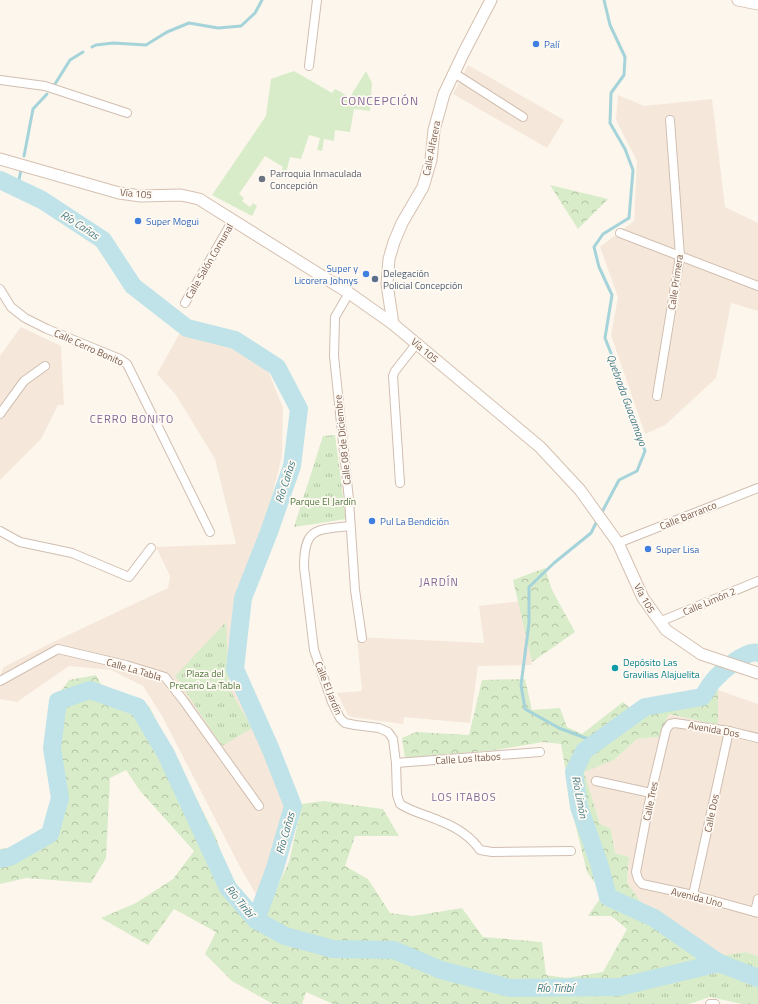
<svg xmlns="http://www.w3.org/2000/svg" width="758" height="1004" font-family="'Titillium Web',sans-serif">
<defs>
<pattern id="grass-tufts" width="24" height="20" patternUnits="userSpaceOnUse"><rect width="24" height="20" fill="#d8ecc9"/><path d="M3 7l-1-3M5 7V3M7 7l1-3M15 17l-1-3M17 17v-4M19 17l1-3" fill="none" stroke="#b4c2a5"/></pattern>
<pattern id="forest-crowns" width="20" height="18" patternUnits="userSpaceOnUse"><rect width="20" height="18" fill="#d8ecc9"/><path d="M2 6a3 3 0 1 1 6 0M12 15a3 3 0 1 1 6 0" fill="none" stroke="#b4c2a5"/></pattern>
</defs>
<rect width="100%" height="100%" fill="#fdf6ec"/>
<!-- residential -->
<g fill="#f5e8da">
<path d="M468 65 564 120 547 148 453 94Z"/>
<path d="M618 95 644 106 712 99 725 207 758 223V311L731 303 716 378 665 425 645 434 611 335 618 297 600 247 634 221 637 161 616 120Z"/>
<path d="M21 327 61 346 64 405H58L41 439 0 480V356Z"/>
<path d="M181 331 237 346 269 373 283 408 282 456 264 528 244 576 234 623 232 677 287 804 259 900 239 865 162 716 143 686 111 670 69 666 17 702 0 699V676L4 667 49 644 168 588 170 576 156 547 236 544 215 459 176 395 157 374Z"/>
<path d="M521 601 532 665 478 666 470 723 404 717 403 724 351 717 348 715 337 693 362 691 357 637 484 643 479 606Z"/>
<path d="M718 690 758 704V956L745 952 727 955 708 951 644 907 627 882 629 857 615 853 611 829 600 824 584 772 614 760 637 739 659 737 669 714 718 725Z"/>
</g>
<!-- grass -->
<g fill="url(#grass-tufts)">
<path d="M335 435 346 519 294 527 323 436Z"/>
<path d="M226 622 229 688 252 728 222 746 175 676Z"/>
<path d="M708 951 727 955 745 952 758 956V1004H742L710 997 689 1004H580L581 1002Z"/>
</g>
<!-- forest -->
<g fill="url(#forest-crowns)">
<path d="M550 185 608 199 578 229Z"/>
<path d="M545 568 552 590 575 632 532 662 513 580Z"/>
<path d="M96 675 102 686 149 706 215 835 244 918 272 898 289 862 302 804 323 801 383 809 399 836H355L345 866 368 879 390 913 413 916 462 908 483 937 542 942 546 975 566 978 603 972 627 929 611 916H588L603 894 587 872 575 823 561 744 543 742 496 750 405 758 402 738 416 732 469 735 482 680 525 679 532 710 560 708 567 727 582 734 623 702 638 716 658 700 678 699 700 705 718 690V725L669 714 659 737 637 739 614 760 584 772 600 824 611 829 615 853 629 857 627 882 644 907 708 951 581 1002 580 1004H333L306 992 302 1004H273L232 981 205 954 216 932 174 909 148 945 101 918 136 903 173 879 194 851 141 792 126 770 110 778 106 858 91 883 26 878 0 884V849L50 841 54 796 50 731 57 697 69 680Z"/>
</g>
<!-- garden -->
<path fill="#d8ecc9" d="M294 71 332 93 335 89 350 97 366 71 372 83 370 111 354 109 350 132 335 130 334 141 324 139 322 151 317 150 320 138 309 135 301 159 290 157 286 173 281 172 283 167 265 156 239 194 244 198 242 201 250 207 253 203 257 206 252 216 212 195 266 116 271 79Z"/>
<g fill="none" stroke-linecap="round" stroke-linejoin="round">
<!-- stream -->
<g stroke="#a5d3da" stroke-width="3">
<path d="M92 47 96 45 113 43 146 45 167 32 189 23 218 28 241 26 255 13 262 0"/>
<path d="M55 84 70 60 83 52"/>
<path d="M24 156 33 109 47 94"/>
<path d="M17 189 21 170"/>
<path d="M601 514 619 480 637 471 645 451 629 407 616 366 605 338 612 295 599 267 594 247 603 234 629 218 633 170 625 149 610 123 611 93 624 75 625 57 610 25 604 0"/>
<path d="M596 742 559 728 525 709 521 685 529 623V587L554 563 591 533 598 519"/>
</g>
<!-- river -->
<g stroke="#bfe3e8" stroke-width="18">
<path d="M0 180 42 200 103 240 133 286 187 328 235 340 277 367 299 409 292 466 269 532 243 598 235 669 271 750 293 806 275 868 256 920"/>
<path d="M758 653C746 649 721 672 713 681 709 686 706 692 702 697L645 707 584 751 574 772 579 807 599 863 608 897 654 918 719 963 758 978"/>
<path d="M0 859 10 857 50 834 60 798 52 748 58 701 90 690 138 707 166 754 228 888 256 920 285 936 333 949 394 950 441 970 510 988 619 987 719 963"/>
</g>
<!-- street casing -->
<g stroke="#d1beb0" stroke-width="10">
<g id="street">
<path d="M309 66 317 0"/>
<path d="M454 73 523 117"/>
<path d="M0 80 45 86 127 113"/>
<path d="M620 233 758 286"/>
<path d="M0 289 11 307 25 318 47 329 120 359 127 364 210 532"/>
<path d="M349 293 335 317 334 356 349 500 355 590 362 638"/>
<path d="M185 303 233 220"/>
<path d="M657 396 680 256 670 120"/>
<path d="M0 414 24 381 45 366"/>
<path d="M400 483 393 376 395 371 417 343"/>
<path d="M350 526C316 530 304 527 304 567L314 650 332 702 340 718 345 723 355 725 379 728 388 732 393 739 396 763 397 795 400 804C412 812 427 815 440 821 456 827 471 837 480 850L492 852 571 851"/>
<path d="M0 531 20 542 72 553 129 577 151 548"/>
<path d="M618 543 758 488"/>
<path d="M659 622 758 581"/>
<path d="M0 681 58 649 126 665 165 677 183 700 259 806"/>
<path d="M758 738 729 731 675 723 670 724 666 730 651 793 636 872 638 879 642 884 693 895 758 913"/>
<path d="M396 763 540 752"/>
<path d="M596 781 651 793"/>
<path d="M693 895 729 731"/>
<path d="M755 912 758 899"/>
<path d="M710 1004H715"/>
</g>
</g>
<!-- secondary casing -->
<g stroke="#d6c0b0" stroke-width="13">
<g id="secondary">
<path d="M738 0 758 4"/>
<path d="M0 159 119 193 141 196 181 195 199 199 349 293 393 324 540 447 580 490 618 543 643 598 666 630 701 654 758 673"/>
<path d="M393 324 387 284 389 259 394 242 402 223 423 187 431 160 434 130 444 94 464 52 491 0"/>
</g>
</g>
<!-- street -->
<use href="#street" stroke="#fff" stroke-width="8"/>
<!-- secondary -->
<use href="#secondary" stroke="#fff" stroke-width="11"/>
</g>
<!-- markers -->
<g fill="#3f7fe0" stroke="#fffaf3" stroke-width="1.5">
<circle cx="536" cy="44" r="4"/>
<circle cx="138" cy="221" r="4"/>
<circle cx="366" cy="274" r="4"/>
<circle cx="372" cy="521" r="4"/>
<circle cx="648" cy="549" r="4"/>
</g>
<circle fill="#6b7280" stroke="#fffaf3" stroke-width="1.5" cx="262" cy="179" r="4"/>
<circle fill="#5c6f8a" stroke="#fffaf3" stroke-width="1.5" cx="375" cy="279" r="4"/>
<circle fill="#0f9aa8" stroke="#fffaf3" stroke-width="1.5" cx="615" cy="668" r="4"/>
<g text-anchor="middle" stroke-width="3.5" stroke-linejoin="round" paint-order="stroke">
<!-- shop labels -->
<g font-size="10" fill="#366cbe" stroke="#fffaf3" text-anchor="start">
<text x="544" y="48">Palí</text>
<text x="146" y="225">Super Mogui</text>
<text x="358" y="272" text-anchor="end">Super y<tspan x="358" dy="12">Licorera Johnys</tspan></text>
<text x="380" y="525">Pul La Bendición</text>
<text x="656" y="553">Super Lisa</text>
</g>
<!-- street labels -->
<g font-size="10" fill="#7a5c4d" stroke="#fffaf3">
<text transform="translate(431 148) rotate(-79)" y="4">Calle Alfarera</text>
<text transform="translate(136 193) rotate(5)" y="4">Vía 105</text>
<text transform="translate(209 261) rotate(-60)" y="4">Calle Salón Comunal</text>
<text transform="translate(675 282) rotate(-82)" y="4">Calle Primera</text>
<text transform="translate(89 347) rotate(24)" y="4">Calle Cerro Bonito</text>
<text transform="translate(425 350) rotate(40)" y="4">Vía 105</text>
<text transform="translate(342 440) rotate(-96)" y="4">Calle 08 de Diciembre</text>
<text transform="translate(688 515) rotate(-22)" y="4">Calle Barranco</text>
<text transform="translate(645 598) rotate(61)" y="4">Vía 105</text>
<text transform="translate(709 601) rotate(-23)" y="4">Calle Limón 2</text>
<text transform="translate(134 669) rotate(16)" y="4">Calle La Tabla</text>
<text transform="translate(329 688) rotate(68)" y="4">Calle El Jardín</text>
<text transform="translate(714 729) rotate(10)" y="4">Avenida Dos</text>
<text transform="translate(468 758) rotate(-4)" y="4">Calle Los Itabos</text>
<text transform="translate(650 801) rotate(-78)" y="4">Calle Tres</text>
<text transform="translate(711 813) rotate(-78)" y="4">Calle Dos</text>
<text transform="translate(697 897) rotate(14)" y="4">Avenida Uno</text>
</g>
<!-- worship labels -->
<g font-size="10" fill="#5b616d" stroke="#fffaf3" text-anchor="start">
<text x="270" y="177">Parroquia Inmaculada<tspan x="270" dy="12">Concepción</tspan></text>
</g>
<!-- service labels -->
<g font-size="10" fill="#4e5e75" stroke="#fffaf3" text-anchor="start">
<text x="383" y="277">Delegación<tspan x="383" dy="12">Policial Concepción</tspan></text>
</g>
<!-- park labels -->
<g font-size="10" fill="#537a41" stroke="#fffaf3">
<text x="323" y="505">Parque El Jardín</text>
<text x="205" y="677">Plaza del<tspan x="205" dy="12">Precario La Tabla</tspan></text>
</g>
<!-- culture labels -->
<g font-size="10" fill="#0d838f" stroke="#fffaf3" text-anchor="start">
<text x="623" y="666">Depósito Las<tspan x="623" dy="12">Gravilias Alajuelita</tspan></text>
</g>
<!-- water labels -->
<g font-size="11" font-style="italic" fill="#437c86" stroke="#fffaf3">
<text transform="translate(80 225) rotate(33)" y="4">Río Cañas</text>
<text transform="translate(627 400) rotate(70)" y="4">Quebrada Guacamayo</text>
<text transform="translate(285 482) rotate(-72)" y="4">Río Cañas</text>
<text transform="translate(580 797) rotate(79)" y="4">Río Limón</text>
<text transform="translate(285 833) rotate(-74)" y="4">Río Cañas</text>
<text transform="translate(240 901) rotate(51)" y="4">Río Tiribí</text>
<text x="555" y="992">Río Tiribí</text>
</g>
<!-- neighbourhood labels -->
<g font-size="11" letter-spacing="1" fill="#846695" stroke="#fffaf3">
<text x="132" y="423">CERRO BONITO</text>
<text x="439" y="586">JARDÍN</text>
<text x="464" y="801">LOS ITABOS</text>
</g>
<!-- quarter labels -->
<g font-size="12" letter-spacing="1" fill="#846695" stroke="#fffaf3">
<text x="380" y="105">CONCEPCIÓN</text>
</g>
</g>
</svg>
